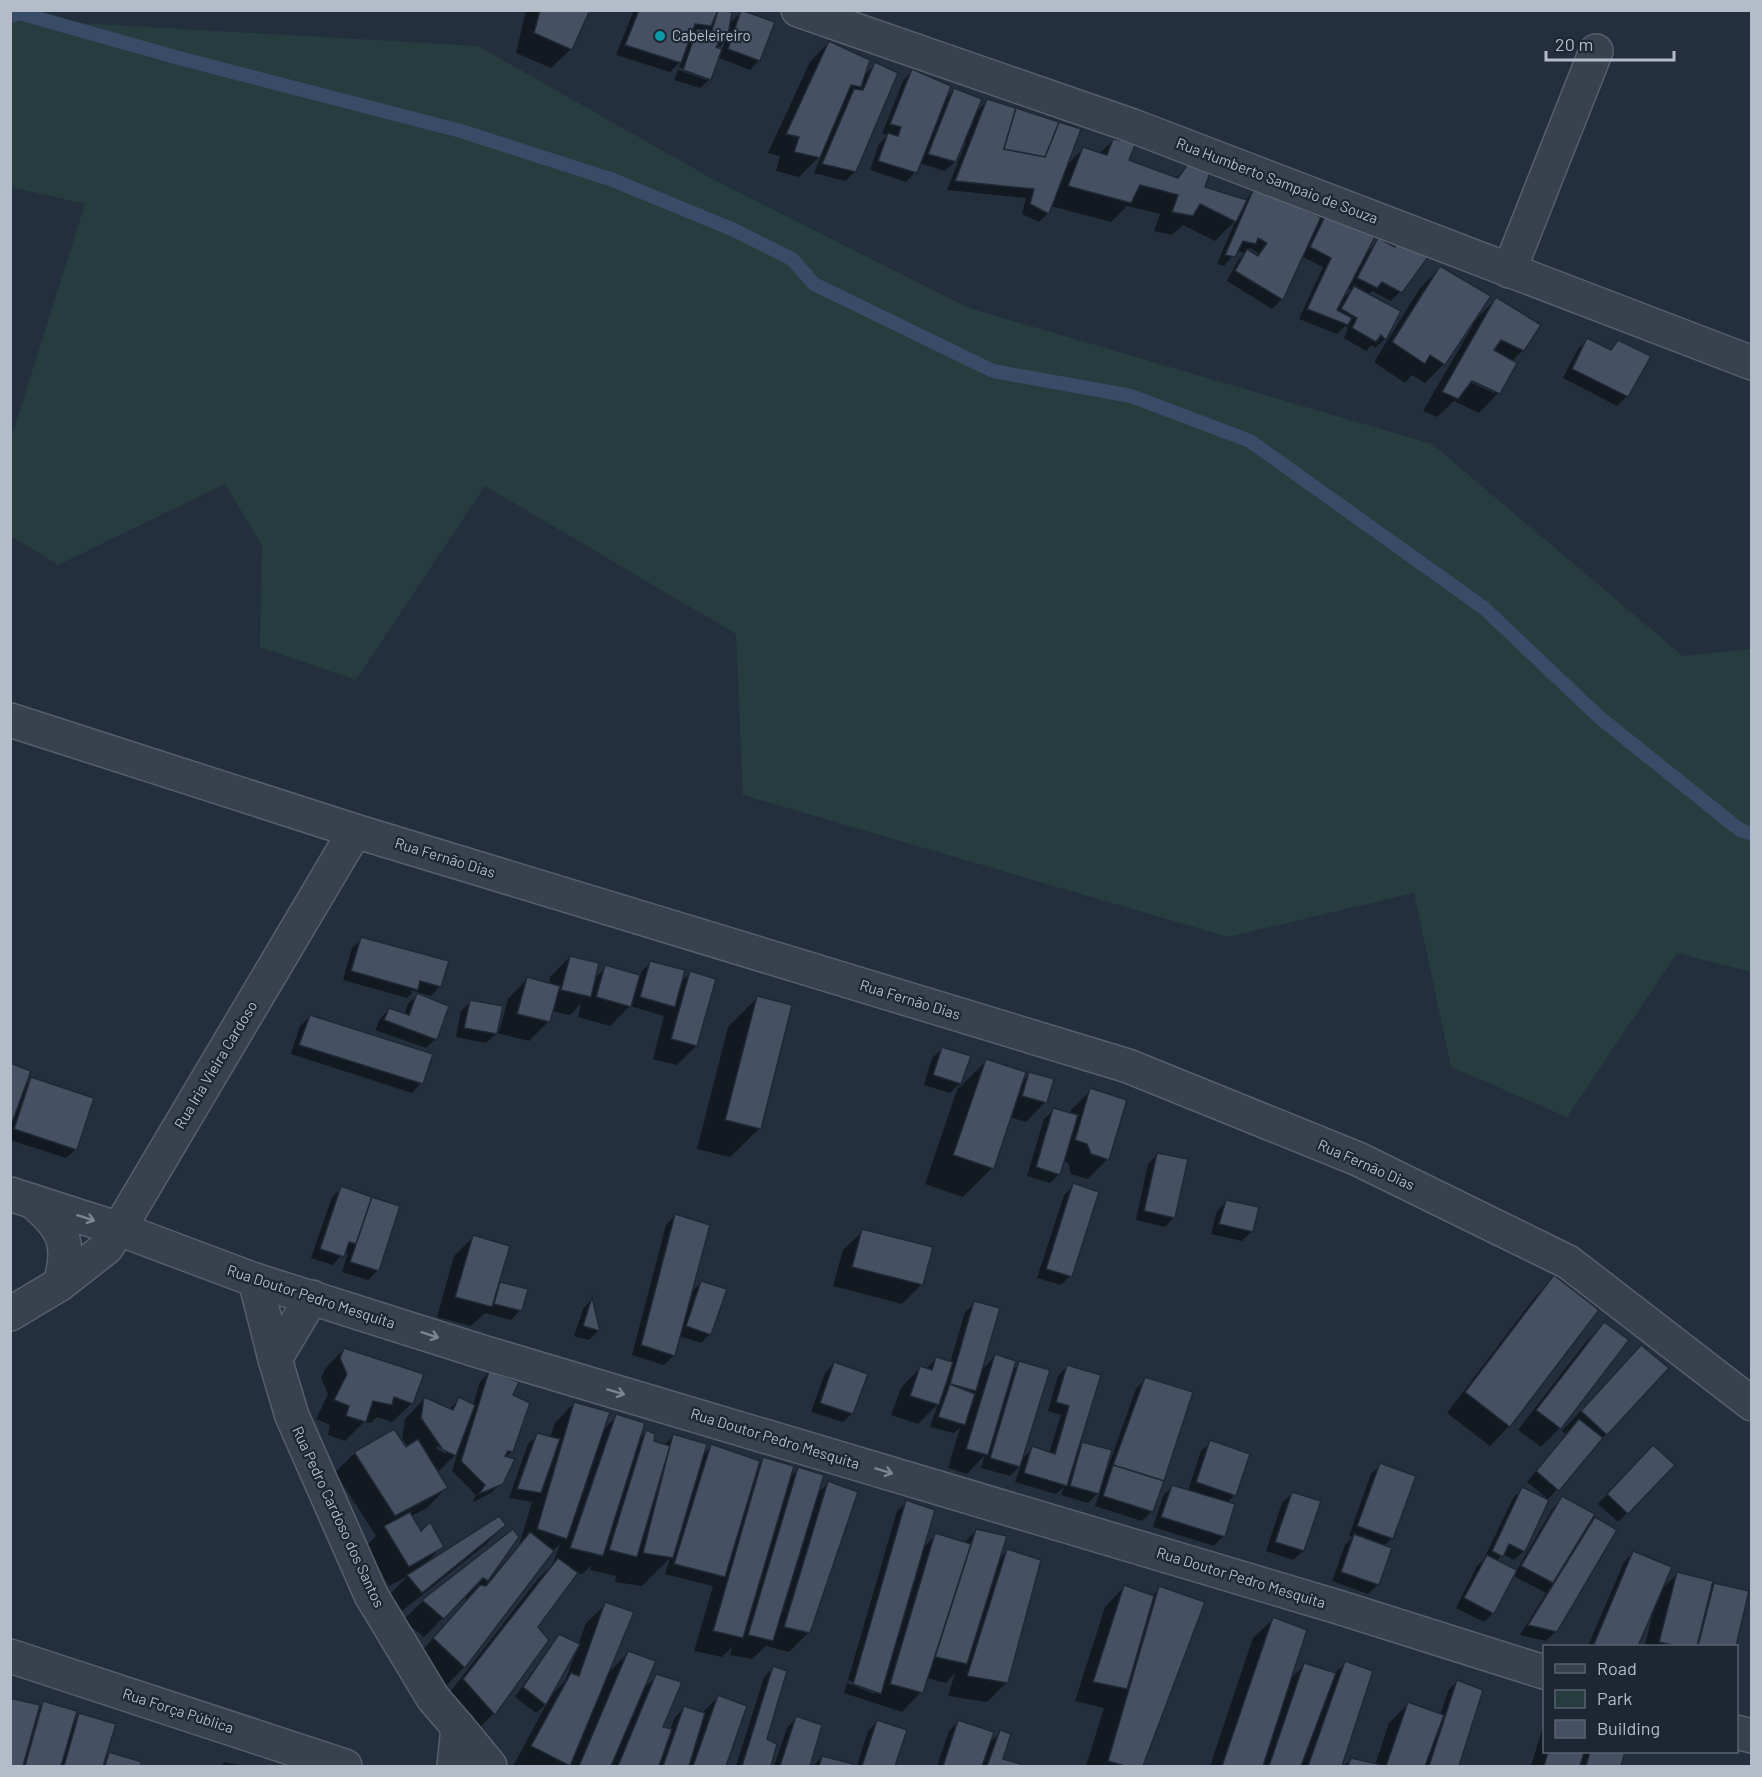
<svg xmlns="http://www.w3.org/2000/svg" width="1762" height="1777" font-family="Barlow,sans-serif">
<rect width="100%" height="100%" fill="#242f3e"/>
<!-- green -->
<path fill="#263c3f" d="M10 19 478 46 718 182 969 308 1432 444 1683 656 1751 649V972L1677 953 1567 1117 1451 1067 1414 893 1228 937 743 795 736 634 485 486 356 680 260 647 262 545 225 484 58 565 11 536V438L85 204 11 187Z"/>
<!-- shadow -->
<g fill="#0007" fill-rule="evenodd">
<path d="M526 10H589L571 49 551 68 516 53Z"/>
<path d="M634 10H724L730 13 728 25 741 12 759 60 750 70 717 57 710 79 700 88 674 80 678 70 707 80V77L679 67 681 61 670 72 616 55ZM725 41 722 51 717 49Z"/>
<path d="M829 42 863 77 875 64 855 172 845 181 814 173 822 154 799 177 776 171 780 156 768 153 810 62Z"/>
<path d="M912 71 943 101 954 90 973 115 987 101 1065 167 1083 149 1099 154 1113 140 1127 161 1175 179 1188 165 1203 188 1244 201 1255 190 1321 218 1329 210 1367 252 1379 240 1400 292 1391 301 1372 291 1368 295 1399 311 1385 339 1375 348 1372 345 1366 351 1344 338 1348 328 1345 326 1337 334 1299 319 1323 267 1301 256 1282 299 1272 309 1227 281 1238 260 1246 253 1237 251 1224 266 1217 264 1236 220 1215 241 1183 225 1172 235 1154 231 1160 214 1127 206 1111 222 1051 206 1048 213 1039 222 1022 214 1026 198 947 190 966 142 963 141 955 162 945 171 919 163 915 172 906 182 870 170 879 144 888 135 882 134 903 81ZM1250 248 1258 253 1256 257 1247 251ZM1347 288 1351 290 1342 299Z"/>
<path d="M1440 268 1475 320 1496 299 1523 350 1511 362 1498 393 1479 413 1454 401 1437 417 1423 411 1473 325 1471 324 1444 364 1425 383 1412 375 1405 383 1374 362 1420 288ZM1466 377 1494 390V393L1465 380Z"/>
<path d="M1588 340 1609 351 1618 341 1627 396 1617 406 1563 378 1578 349Z"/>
<path d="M361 939 440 986 431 996 411 990 412 993 407 998 343 980 352 948Z"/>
<path d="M570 957 594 979 606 967 640 977 641 972 651 962 680 983 690 973 696 1046 677 1065 653 1059 664 1016 630 1006 610 1026 578 1017 581 1004 570 1015 551 1011 548 1022 529 1041 497 1033 486 1043 456 1037 461 1011 471 1001 499 1032 508 999 527 979 549 985 550 977Z"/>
<path d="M417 995 435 1039 426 1048 375 1030 380 1019 389 1009 404 1015 408 1004Z"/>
<path d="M757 998 760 1128 730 1157 697 1149 728 1027Z"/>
<path d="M310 1017 421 1083 412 1093 291 1054 300 1026Z"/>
<path d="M942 1049 969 1057 958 1089 986 1061 1021 1082 1030 1074 1045 1102 1026 1122 1009 1117 992 1168 963 1197 925 1184 959 1084 950 1093 924 1085 932 1058Z"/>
<path d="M10 1065 24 1087 32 1079 76 1149 66 1158 10 1140Z"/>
<path d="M1091 1090 1107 1159 1088 1179 1071 1174 1068 1163 1063 1161 1059 1174 1050 1183 1027 1176 1044 1119 1054 1110 1070 1114 1071 1110Z"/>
<path d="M1158 1154 1174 1217 1165 1227 1136 1220 1148 1164Z"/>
<path d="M1074 1185 1070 1276 1061 1285 1037 1278 1064 1195Z"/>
<path d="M342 1188 398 1207 378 1270 368 1280 342 1272 348 1253 344 1252 333 1265 311 1258 332 1197Z"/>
<path d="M1227 1201 1252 1231 1242 1241 1211 1234 1217 1211Z"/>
<path d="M675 1215 690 1294 701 1282 710 1334 701 1343 679 1336 673 1356 664 1365 632 1355 666 1225Z"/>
<path d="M863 1231 922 1284 902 1304 833 1286 843 1250Z"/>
<path d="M473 1237 497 1287 500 1283 520 1310 511 1320 485 1313 471 1326 437 1317 454 1256Z"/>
<path d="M1554 1277 1509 1426 1490 1446 1447 1413 1535 1297Z"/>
<path d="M591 1300 598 1331 589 1340 574 1336 583 1309Z"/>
<path d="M975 1303 981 1371 995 1356 1011 1372 1020 1363 1021 1460 1033 1448 1049 1453 1061 1415 1048 1411 1058 1376 1068 1366 1076 1450 1083 1443 1107 1470 1136 1389 1145 1379 1152 1511 1142 1521 1095 1506 1100 1491 1088 1503 1061 1495 1064 1487 1056 1494 1015 1482 1021 1465 1010 1476 981 1468 985 1455 967 1474 948 1468 960 1428 954 1433 930 1427 938 1404 918 1424 891 1415 901 1388 920 1368 925 1370 936 1359 950 1363 965 1312Z"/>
<path d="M1605 1324 1560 1428 1541 1447 1518 1430 1585 1343Z"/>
<path d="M344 1349 412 1403 392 1422 377 1417 371 1423 364 1422 345 1441 328 1435 330 1425 316 1419 328 1394 321 1378 325 1369Z"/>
<path d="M834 1363 852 1413 843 1422 811 1412 825 1373Z"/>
<path d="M1621 1367 1606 1434 1548 1499 1527 1482 1566 1434 1562 1431Z"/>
<path d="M489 1372 511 1396 512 1451 505 1458 501 1483 491 1493 473 1502 476 1495 452 1471 458 1452 437 1473 446 1488 427 1508 411 1516 421 1533 442 1547 426 1563 504 1525 485 1545 402 1611 389 1595 408 1576 389 1586 365 1547 376 1536 335 1472 355 1453 408 1447 402 1438 405 1419 424 1399 448 1410 460 1399 473 1405 480 1382ZM437 1446 446 1450V1454L436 1449Z"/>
<path d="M574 1403 603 1430 617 1416 638 1440 646 1432 653 1442 663 1446 674 1435 702 1456 712 1446 760 1462 764 1459 788 1479 799 1468 816 1495 828 1483 809 1632 789 1652 766 1646 752 1659 730 1655 732 1647 722 1657 694 1651 713 1586 665 1574 670 1558 642 1586 615 1582 616 1576 590 1570 592 1565 582 1574 576 1573 536 1627 547 1640 493 1714 474 1733 444 1700 538 1579 552 1565 560 1544 549 1555 464 1667 445 1687 415 1659 467 1600 463 1597 424 1637 403 1620 423 1601 512 1532 491 1573 493 1575 519 1545 532 1502 509 1498 528 1444 538 1435 550 1438 555 1423Z"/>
<path d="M1211 1442 1248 1455 1234 1496 1226 1503 1223 1536 1214 1546 1153 1527 1163 1496 1173 1486 1188 1491 1201 1451Z"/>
<path d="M1653 1447 1673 1465 1618 1522 1598 1504Z"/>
<path d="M1380 1465 1392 1538 1384 1546 1378 1584 1368 1594 1332 1581 1345 1545 1353 1537 1349 1536 1371 1474Z"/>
<path d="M1522 1489 1524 1551 1514 1560 1503 1554 1497 1561 1516 1571 1553 1508 1562 1498 1615 1530 1556 1631 1546 1641 1520 1635 1546 1593 1512 1575 1493 1613 1484 1622 1456 1608 1477 1566 1484 1559 1513 1498Z"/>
<path d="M1292 1494 1319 1502 1303 1551 1293 1560 1266 1551 1282 1503Z"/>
<path d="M907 1502 922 1549 936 1535 964 1543 976 1531 998 1560 1008 1550 1007 1682 987 1702 948 1696 955 1673 946 1683 926 1678 921 1692 902 1712 844 1693 847 1683 875 1694V1690L848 1680 897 1511Z"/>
<path d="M1633 1553 1660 1591 1677 1574 1747 1592 1734 1646H1645L1653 1611H1652L1636 1646H1588L1624 1562Z"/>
<path d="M1124 1587 1151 1597 1160 1588 1203 1603 1142 1766H1086L1104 1708 1075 1701 1105 1607Z"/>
<path d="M606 1604 608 1673 629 1652 642 1690 657 1676 661 1728 670 1730 675 1717 684 1708 702 1713 718 1697 745 1706 725 1766H513L547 1703 536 1713 515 1697 550 1646 560 1636 578 1645 586 1623ZM573 1653 575 1654 565 1681 551 1695Z"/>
<path d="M1273 1619 1289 1680 1305 1665 1334 1674 1346 1663 1371 1672 1340 1766H1210L1253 1638Z"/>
<path d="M773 1668 765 1740 776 1745 769 1766H736L764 1677Z"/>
<path d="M1457 1681 1481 1691 1458 1766H1344L1351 1760 1375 1765 1389 1723 1409 1703 1440 1715 1448 1691Z"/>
<path d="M10 1699 40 1707 44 1703 73 1722 80 1715 103 1760 109 1754 140 1763 139 1766H10Z"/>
<path d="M796 1718 820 1726 809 1766H774L787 1728Z"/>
<path d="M877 1722 905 1731 894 1766H857L868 1731Z"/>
<path d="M958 1722 988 1744 1001 1732V1760L1019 1766H937L949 1731Z"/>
<path d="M1544 1727V1752H1624L1619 1766H1531L1542 1730Z"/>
<path d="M822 1757 851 1765 813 1766Z"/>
<path d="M225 1762 242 1766H221Z"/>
</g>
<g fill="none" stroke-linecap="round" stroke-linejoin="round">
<!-- stream -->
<path stroke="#394c67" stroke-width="14" d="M10 16 19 13 179 58 461 131 613 180 734 230 792 259 814 284 993 371 1131 396 1250 441 1484 608 1599 717 1740 830 1752 834"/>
</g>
<!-- building -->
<g fill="#455162" stroke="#1f2835" stroke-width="1.5">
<path d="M540 10H590L572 50 534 33Z"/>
<path d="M639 10H718L711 26 695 24 681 63 625 45Z"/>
<path d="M718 10 732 12 727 41H720L716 47 722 49 711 80 683 70 697 29 712 31Z"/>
<path d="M741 10 775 22 760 61 728 49Z"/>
<path d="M829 41 870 60 861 87 851 85 820 158 794 152 799 137 786 134Z"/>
<path d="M875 62 898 73 856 172 822 164 854 89 863 90Z"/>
<path d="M912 69 951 86 917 173 878 161 888 133 898 136 901 127 890 124Z"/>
<path d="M954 88 982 99 956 162 928 154Z"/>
<path d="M987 99 1016 108 1004 149 1045 157 1059 122 1081 129 1049 214 1030 204 1034 189 955 181Z"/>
<path d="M1016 108 1059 122 1045 157 1004 149Z"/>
<path d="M1113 139 1136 143 1129 160 1178 178 1188 164 1210 173 1205 187 1247 200 1236 222 1200 204 1193 216 1172 212 1178 195 1140 185 1131 203 1068 186 1083 147 1107 155Z"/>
<path d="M1254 188 1321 217 1283 300 1235 271 1247 249 1258 256 1267 243 1258 238 1256 244 1243 241 1235 257 1225 255Z"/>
<path d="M1329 208 1377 233 1337 310 1352 318 1348 325 1307 309 1331 258 1310 247Z"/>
<path d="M1378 238 1395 247 1398 242 1428 257 1402 293 1382 282 1377 288 1357 278Z"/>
<path d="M1440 266 1491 296 1445 365 1430 355 1425 364 1392 342Z"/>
<path d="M1354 286 1401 311 1386 340 1381 335 1376 342 1352 328 1357 318 1341 309Z"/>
<path d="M1496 297 1541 325 1524 351 1501 340 1494 350 1517 363 1500 394 1472 381 1458 399 1442 392Z"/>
<path d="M1587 338 1611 350 1618 340 1651 356 1628 397 1572 369Z"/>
<path d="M361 937 449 961 441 987 420 981 418 990 351 971Z"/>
<path d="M570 956 599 963 591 997 561 990Z"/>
<path d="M650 961 685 970 675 1007 640 997Z"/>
<path d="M605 965 640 975 631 1007 596 997Z"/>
<path d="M690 971 716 979 697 1046 671 1039Z"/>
<path d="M527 977 560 986 550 1022 517 1014Z"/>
<path d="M417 993 449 1006 437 1040 384 1020 389 1008 409 1015Z"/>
<path d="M757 996 792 1005 761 1129 725 1120Z"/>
<path d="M470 1000 503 1006 497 1034 464 1028Z"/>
<path d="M310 1015 433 1054 423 1084 299 1045Z"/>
<path d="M942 1047 971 1056 961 1084 933 1075Z"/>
<path d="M986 1059 1026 1072 994 1169 953 1155Z"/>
<path d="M10 1063 31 1071 10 1128Z"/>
<path d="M1029 1072 1054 1079 1047 1103 1022 1096Z"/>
<path d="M31 1077 94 1098 77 1150 14 1129Z"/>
<path d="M1090 1088 1127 1100 1109 1160 1091 1154 1087 1144 1075 1140Z"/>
<path d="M1053 1108 1078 1115 1060 1175 1036 1167Z"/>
<path d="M1157 1153 1188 1159 1175 1218 1144 1211Z"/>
<path d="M1073 1183 1099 1192 1072 1277 1046 1269Z"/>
<path d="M341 1186 372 1197 356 1244 349 1242 344 1257 320 1249Z"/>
<path d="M372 1197 400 1206 379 1271 350 1262Z"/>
<path d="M1226 1200 1259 1207 1253 1232 1219 1224Z"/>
<path d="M675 1214 710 1225 675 1356 641 1345Z"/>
<path d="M862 1229 933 1247 923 1285 852 1267Z"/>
<path d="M473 1235 510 1246 492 1307 455 1297Z"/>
<path d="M1554 1275 1599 1310 1510 1427 1465 1392Z"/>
<path d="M701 1281 727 1289 711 1335 686 1326Z"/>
<path d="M500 1282 528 1289 522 1311 494 1304Z"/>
<path d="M592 1297 600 1331 583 1326Z"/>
<path d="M974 1301 1000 1308 976 1391 950 1384Z"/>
<path d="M1604 1322 1629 1340 1561 1429 1536 1410Z"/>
<path d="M1641 1345 1669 1368 1607 1435 1581 1411Z"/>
<path d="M344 1348 424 1374 413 1404 394 1397 392 1405 373 1401 366 1422 346 1416 349 1406 334 1400 347 1374 340 1358Z"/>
<path d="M995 1354 1016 1361 988 1455 966 1449Z"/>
<path d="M936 1357 953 1362 939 1405 910 1396 920 1366 932 1370Z"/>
<path d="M1019 1361 1050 1370 1020 1467 990 1458Z"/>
<path d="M834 1362 868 1374 853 1414 820 1403Z"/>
<path d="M1067 1365 1101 1375 1067 1486 1024 1473 1032 1446 1055 1454 1069 1406 1056 1402Z"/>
<path d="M489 1371 519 1382 513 1395 530 1403 513 1452 508 1451 505 1456 515 1459 503 1484 479 1494 485 1485 461 1461Z"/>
<path d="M1145 1377 1193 1392 1164 1481 1113 1465Z"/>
<path d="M950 1384 975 1394 965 1425 938 1417Z"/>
<path d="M424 1397 453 1410 459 1397 475 1405 456 1456 443 1450 421 1418Z"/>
<path d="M574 1402 610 1412 567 1539 537 1529Z"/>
<path d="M616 1414 645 1423 603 1556 570 1548Z"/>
<path d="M1579 1419 1603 1438 1559 1491 1536 1471Z"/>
<path d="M394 1429 406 1447 418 1439 448 1488 395 1516 354 1452Z"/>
<path d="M646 1430 655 1434 654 1441 670 1446 637 1557 609 1550Z"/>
<path d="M537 1433 560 1439 541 1493 517 1489Z"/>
<path d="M673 1434 707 1444 673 1558 643 1553Z"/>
<path d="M1210 1440 1250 1454 1236 1496 1196 1482Z"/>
<path d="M1082 1442 1112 1450 1099 1494 1070 1486Z"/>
<path d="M711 1444 760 1461 725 1577 674 1564Z"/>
<path d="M1653 1445 1675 1465 1628 1514 1607 1494Z"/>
<path d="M763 1457 794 1466 743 1638 713 1631Z"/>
<path d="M1380 1463 1416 1476 1393 1539 1357 1526Z"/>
<path d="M1113 1465 1164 1481 1153 1512 1103 1496Z"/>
<path d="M798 1467 824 1475 773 1641 748 1635Z"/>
<path d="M828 1481 858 1492 810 1633 784 1627Z"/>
<path d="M1172 1485 1235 1504 1225 1537 1161 1517Z"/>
<path d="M1522 1487 1549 1500 1525 1552 1509 1544 1503 1557 1492 1551Z"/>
<path d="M1292 1492 1321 1501 1304 1551 1275 1542Z"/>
<path d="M1562 1496 1595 1514 1553 1583 1521 1566Z"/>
<path d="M906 1500 935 1510 881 1694 853 1684Z"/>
<path d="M410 1512 421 1531 430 1522 444 1547 409 1567 384 1526Z"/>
<path d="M499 1516 506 1525 422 1593 407 1575Z"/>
<path d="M1595 1517 1617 1530 1557 1632 1528 1625Z"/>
<path d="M513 1529 519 1537 488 1581 483 1578 444 1619 422 1600Z"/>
<path d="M976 1529 1007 1536 967 1664 935 1657Z"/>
<path d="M530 1532 554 1551 465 1668 433 1638 480 1585 486 1586Z"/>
<path d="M935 1533 971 1544 923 1693 890 1684Z"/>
<path d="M1354 1534 1392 1548 1379 1585 1341 1572Z"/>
<path d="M1007 1549 1041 1560 1008 1683 967 1676Z"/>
<path d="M1633 1551 1672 1567 1638 1646H1599L1594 1644Z"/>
<path d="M1487 1555 1517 1570 1494 1614 1464 1598Z"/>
<path d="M558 1558 578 1573 538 1627 549 1640 495 1715 463 1679Z"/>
<path d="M1677 1572 1713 1581 1697 1646H1677L1659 1642Z"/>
<path d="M1714 1583 1749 1591 1736 1646H1698Z"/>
<path d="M1124 1585 1154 1596 1127 1689 1093 1682Z"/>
<path d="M1159 1586 1205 1602 1143 1766H1125L1108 1761Z"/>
<path d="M605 1602 634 1612 570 1766 531 1746 571 1673 579 1676Z"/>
<path d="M1273 1617 1307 1630 1263 1766H1222Z"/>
<path d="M559 1634 580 1644 546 1705 523 1687Z"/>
<path d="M628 1651 656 1661 611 1766H579Z"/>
<path d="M1345 1661 1373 1671 1342 1766H1308Z"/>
<path d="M1304 1663 1336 1673 1301 1766H1269Z"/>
<path d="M773 1666 787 1671 767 1739 777 1744 771 1766H742Z"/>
<path d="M656 1674 682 1682 663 1727 672 1729 659 1766H618Z"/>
<path d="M1457 1680 1483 1690 1459 1766H1429Z"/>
<path d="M718 1695 747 1706 726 1766H693Z"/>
<path d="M10 1698 40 1705 23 1766H10Z"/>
<path d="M43 1701 77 1711 61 1766H25Z"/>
<path d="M1408 1702 1444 1715 1425 1766H1386Z"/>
<path d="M684 1706 705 1713 689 1766H663Z"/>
<path d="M79 1713 116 1724 103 1766H64Z"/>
<path d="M796 1716 822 1725 810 1766H780Z"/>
<path d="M877 1720 907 1730 895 1766H862Z"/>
<path d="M958 1720 994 1732 982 1766H943Z"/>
<path d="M1000 1730 1011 1734 1003 1759 1021 1764 1020 1766H987Z"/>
<path d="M109 1752 142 1762 140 1766H105Z"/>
<path d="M1548 1752H1584L1580 1766H1544Z"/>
<path d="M1590 1752H1625L1621 1766H1586Z"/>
<path d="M822 1756 853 1764 852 1766H819Z"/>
<path d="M1351 1758 1382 1765 1381 1766H1348Z"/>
</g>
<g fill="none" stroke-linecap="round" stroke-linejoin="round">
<!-- minor casing -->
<g stroke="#565f6c" stroke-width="36">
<g id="minor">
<path d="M798 10 1133 126 1752 363"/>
<path d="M1509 271 1596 51"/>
<path d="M10 720 355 831 1128 1066 1358 1159 1568 1262 1752 1404"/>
<path d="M10 1194 119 1229 255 1280 479 1351 1338 1607 1544 1672"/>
<path d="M32 1201C63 1227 72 1243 60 1284L106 1248 119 1229 355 831"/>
<path d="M255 1280 275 1359 312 1297"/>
<path d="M10 1314 60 1284"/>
<path d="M275 1359 292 1416 371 1595 433 1698 458 1727"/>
<path d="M10 1656 345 1766"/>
<path d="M1736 1732 1752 1736"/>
<path d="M454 1766 458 1727 490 1766"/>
</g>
</g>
<!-- minor -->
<use href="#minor" stroke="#38414e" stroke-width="33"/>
</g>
<!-- one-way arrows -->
<defs><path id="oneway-shaft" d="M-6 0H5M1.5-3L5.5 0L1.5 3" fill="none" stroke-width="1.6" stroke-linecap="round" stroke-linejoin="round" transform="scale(1.5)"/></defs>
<g stroke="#7c8592">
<use href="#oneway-shaft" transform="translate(86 1218) rotate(18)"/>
<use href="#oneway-shaft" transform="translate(430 1335) rotate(18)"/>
<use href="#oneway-shaft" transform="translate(616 1392) rotate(17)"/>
<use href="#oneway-shaft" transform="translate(884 1471) rotate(17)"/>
</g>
<!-- markers -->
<circle fill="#0f9aa8" stroke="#1d2633" stroke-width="2" cx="660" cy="36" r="6"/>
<g text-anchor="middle" stroke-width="4.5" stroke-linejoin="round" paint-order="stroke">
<!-- poi labels -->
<g font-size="15" fill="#b4bcc9" stroke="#1d2633" text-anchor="start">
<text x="672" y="41">Cabeleireiro</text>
</g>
<!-- street labels -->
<g font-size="15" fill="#b4bcc9" stroke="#1d2633">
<text transform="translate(1277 181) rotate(21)" y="5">Rua Humberto Sampaio de Souza</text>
<text transform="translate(445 858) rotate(17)" y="5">Rua Fernão Dias</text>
<text transform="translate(910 1000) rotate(17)" y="5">Rua Fernão Dias</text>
<text transform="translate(216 1065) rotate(-59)" y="5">Rua Iria Vieira Cardoso</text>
<text transform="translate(1366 1165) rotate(24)" y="5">Rua Fernão Dias</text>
<text transform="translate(311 1297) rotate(18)" y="5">Rua Doutor Pedro Mesquita</text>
<text transform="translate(775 1439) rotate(17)" y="5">Rua Doutor Pedro Mesquita</text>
<text transform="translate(338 1517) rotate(65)" y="5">Rua Pedro Cardoso dos Santos</text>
<text transform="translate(1241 1578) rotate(17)" y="5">Rua Doutor Pedro Mesquita</text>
<text transform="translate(178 1711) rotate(18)" y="5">Rua Força Pública</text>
</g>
</g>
<!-- border -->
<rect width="1762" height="1777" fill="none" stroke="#b4bcc9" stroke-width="24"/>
<!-- legend -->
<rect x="1543" y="1645" width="195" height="108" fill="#1d2633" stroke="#59626f" stroke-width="1.5"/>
<rect x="1555" y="1664" width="30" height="9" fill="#38414e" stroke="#59626f" stroke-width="1.5"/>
<text x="1597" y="1675" font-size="18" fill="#b4bcc9">Road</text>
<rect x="1555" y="1690" width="30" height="18" fill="#263c3f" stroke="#59626f" stroke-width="1.5"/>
<text x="1597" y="1705" font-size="18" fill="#b4bcc9">Park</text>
<rect x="1555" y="1720" width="30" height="18" fill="#455162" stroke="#59626f" stroke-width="1.5"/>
<text x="1597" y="1735" font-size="18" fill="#b4bcc9">Building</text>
<!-- scale -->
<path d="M1546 51v9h128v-9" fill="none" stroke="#b4bcc9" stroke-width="3"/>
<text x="1555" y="51" font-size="18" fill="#b4bcc9" stroke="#1d2633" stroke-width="4.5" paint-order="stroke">20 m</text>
</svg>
